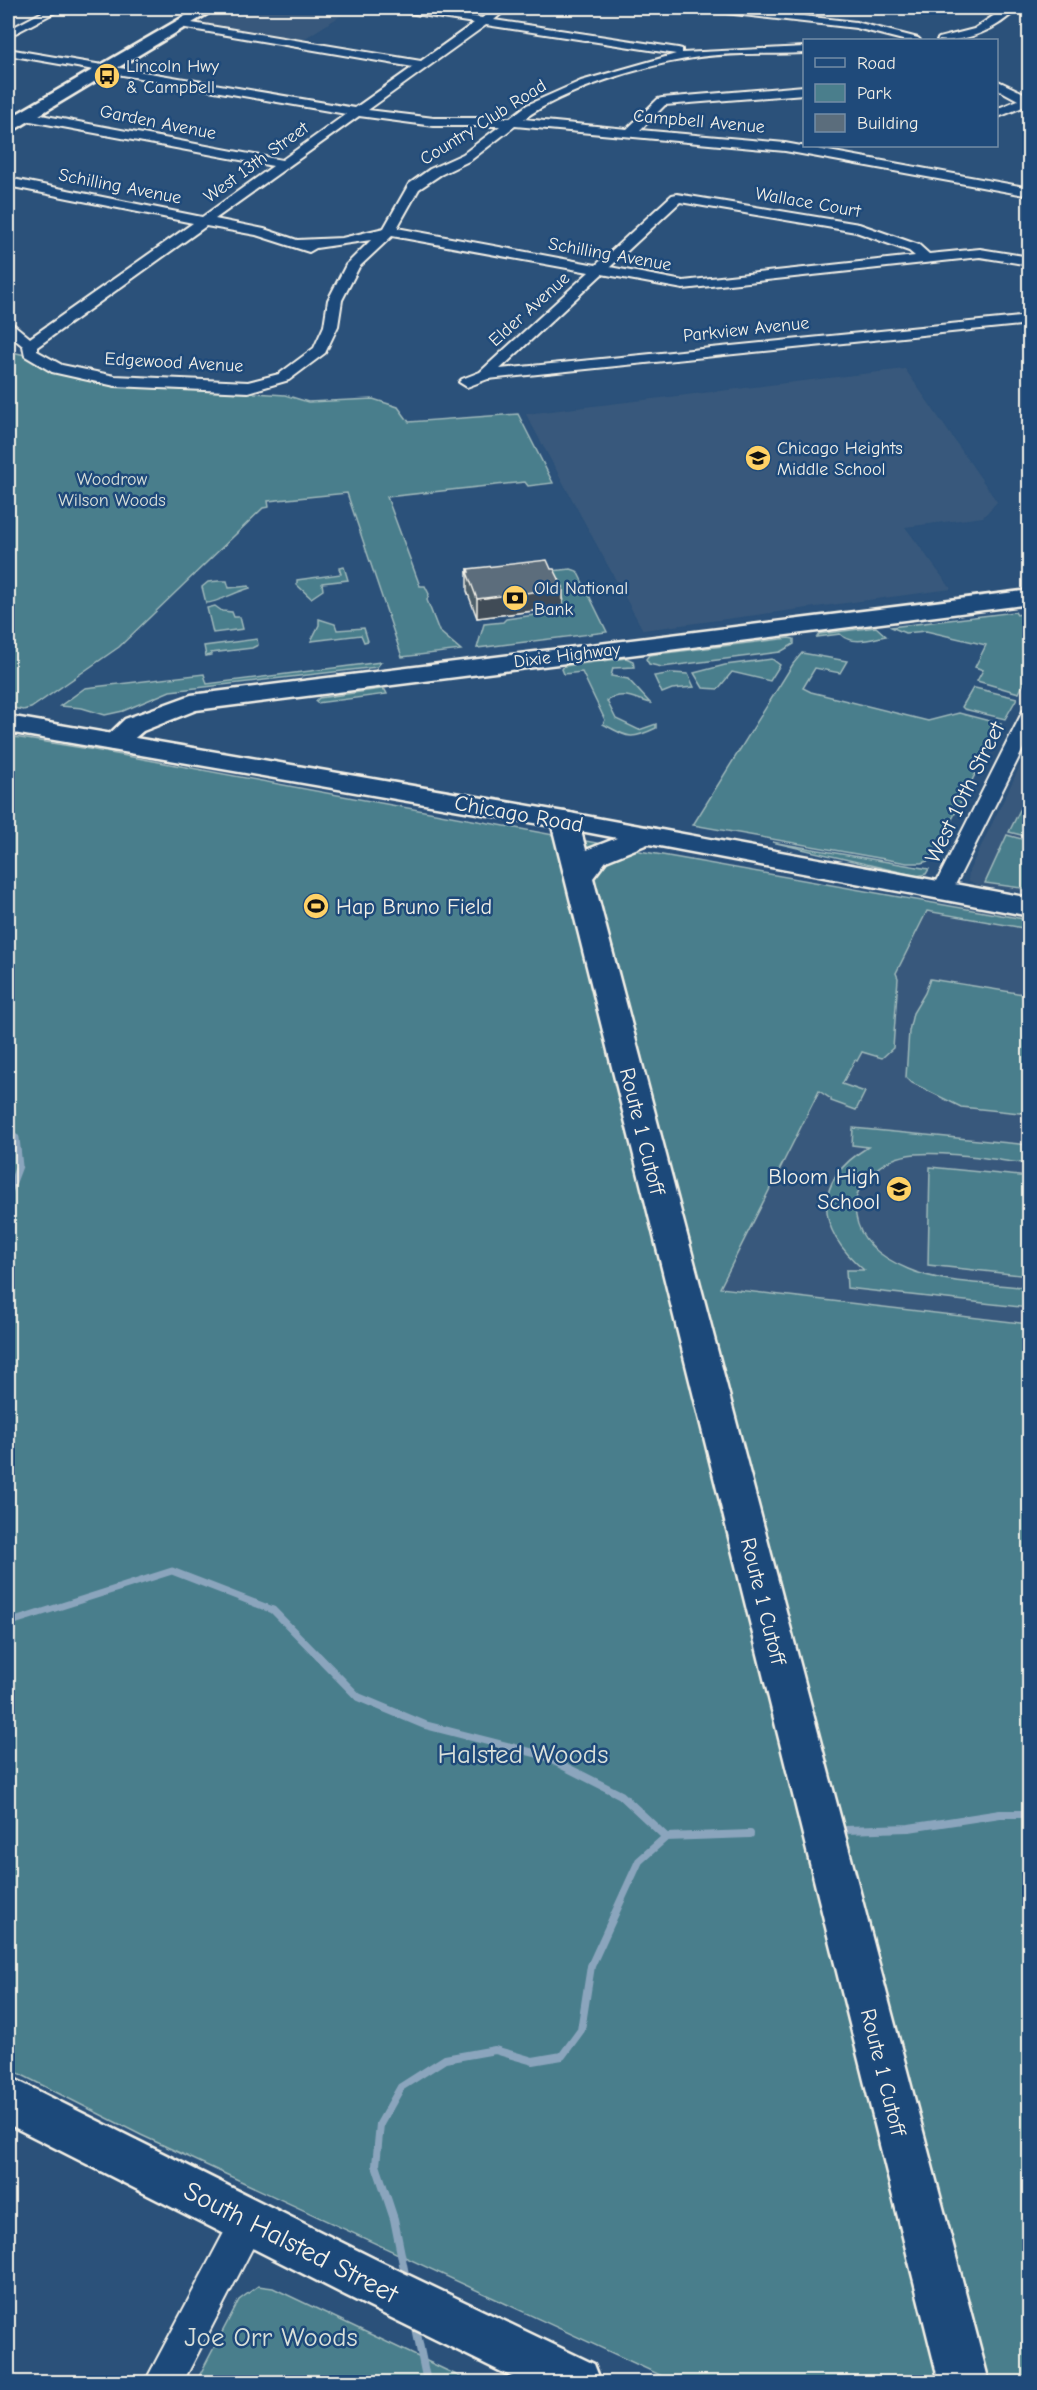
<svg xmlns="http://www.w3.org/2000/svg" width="1037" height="2390" font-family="'Comic Neue',sans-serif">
<rect width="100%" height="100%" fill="#2b517a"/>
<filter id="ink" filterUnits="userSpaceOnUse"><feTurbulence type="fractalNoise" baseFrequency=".0167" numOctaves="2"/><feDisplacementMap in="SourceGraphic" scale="12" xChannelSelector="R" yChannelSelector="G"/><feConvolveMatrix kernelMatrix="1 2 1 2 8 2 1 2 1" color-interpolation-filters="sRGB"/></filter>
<g filter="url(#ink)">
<!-- built -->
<g fill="#39597b">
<path d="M226 8H353L302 40 199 24Z"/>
<path d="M905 369 997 502 983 517 905 527 951 589 643 630 526 414Z"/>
<path d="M1029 748V893L977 885 968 880 969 871Z"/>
<path d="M915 899 1029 917V1324L720 1288Z"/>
</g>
<!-- green -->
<g fill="#4a7e8c" stroke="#9fb8ba" stroke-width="1.5">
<path d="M8 351 25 355 52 370 130 385 285 395 308 402 373 399 398 407 409 422 518 414 553 483 528 486 525 482 387 497 420 586H425L429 594 427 600 439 631 461 650 402 657 347 493 268 501 269 507 263 508 119 647 31 708 23 710 8 707Z"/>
<path d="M344 567 348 580 322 583 323 590 311 598 297 585V580L341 574 339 568Z"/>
<path d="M571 569 577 571 607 632 477 648 484 624 503 622 506 619 565 611 561 601 564 600 552 571Z"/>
<path d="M219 581H227L229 588 249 586 250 588C237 591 217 603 206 603L202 587 208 582Z"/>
<path d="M215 606 222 611 232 612 234 617H240L243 629 213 633 207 608Z"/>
<path d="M1015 612 1017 615 1030 612 1029 672 1019 693 977 681 983 670 975 667 986 645 926 631 905 633 891 627Z"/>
<path d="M319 619 335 624 337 630 364 628 368 641 364 642 361 635 311 641 319 625Z"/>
<path d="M876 627 886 636C871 639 852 646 840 634L817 637 819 634Z"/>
<path d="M789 638 794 639V644L780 652 662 667 649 664 646 659 649 655Z"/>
<path d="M257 639 258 645 252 648 211 653V655L206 656 204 646Z"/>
<path d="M802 653 847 661 840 673 815 668 803 688 811 692 928 721 959 713 1001 724 931 860 921 863H907L693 825 793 664Z"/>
<path d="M626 658 633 661 634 667 613 668 611 676 628 679 650 703C634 699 623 690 607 701L616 719 639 730 656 724V728C629 741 628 737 603 724L605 720 582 672 564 674 562 669 564 666Z"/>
<path d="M772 659 780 665 770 681 732 672 718 689 703 688 694 673 725 665Z"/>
<path d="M381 662 377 667 170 691 123 711 105 715 82 708 60 706 85 688 204 674 207 684Z"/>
<path d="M673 673 688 674 694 687 672 689 662 693 654 676Z"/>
<path d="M973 688H975L1017 698 1005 719 964 709 962 707Z"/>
<path d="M381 689 385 690 387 694 317 703 316 701 319 698Z"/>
<path d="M8 736 89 749 634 850 1029 920V929L927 911 896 973 898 978 893 1048 882 1058 862 1052 857 1061 855 1060 842 1084 865 1092 856 1110 831 1101V1099L819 1091 720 1288 1029 1324V2382H675L141 2135 8 2068Z"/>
<path d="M1029 792 1030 793 1029 837 1009 832Z"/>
<path d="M1007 835 1029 841V889L985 883Z"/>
<path d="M772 842 923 868 929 869 926 874 917 876Z"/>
<path d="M930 979 1029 995V1114L961 1107 912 1083 906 1077 909 1031 913 1013 925 993Z"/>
<path d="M853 1128 1029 1145V1164C995 1160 949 1151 915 1154 884 1157 850 1181 856 1216 860 1243 884 1259 908 1269 942 1284 992 1283 1029 1288V1308L847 1288 846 1270H864C816 1229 811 1182 868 1147L852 1145Z"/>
<path d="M930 1167 1029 1177V1276L928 1265Z"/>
<path d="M258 2286 273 2288 471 2382H196L239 2300Z"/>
</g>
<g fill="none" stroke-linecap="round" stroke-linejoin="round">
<!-- stream-far1 -->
<g stroke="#8ba5bd" stroke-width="7">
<path d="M8 1135 16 1138 19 1166 8 1195"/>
<path d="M8 1623 172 1571 273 1610 320 1658"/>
</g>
<!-- stream -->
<g stroke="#8ba5bd" stroke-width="8">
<path d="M318 1656 358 1697 425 1725 542 1755 621 1795 666 1837"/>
<path d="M845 1830 909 1828 1000 1814H1030"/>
<path d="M406 2279 394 2219 376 2165 380 2124 401 2087 445 2059 495 2050 533 2061 562 2056 581 2030 591 1966 639 1861 666 1837 750 1834"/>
<path d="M415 2324 427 2382"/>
</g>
<!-- street casing -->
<g stroke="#f4f1e8" stroke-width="4">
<g id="street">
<path d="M50 8H63L8 37V30Z"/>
<path d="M389 8H414L482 18 496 8H508L494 20 678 48 682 49V53L804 47V53C768 55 729 52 693 58 644 65 563 90 524 119L627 129 658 99 662 98 804 86V94L665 105 640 130 785 143 1030 188V196L785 151 515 126 471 160 440 175 419 189 397 228 596 265 672 195 677 194 859 224 919 245 929 254 980 249 1030 257V265L980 257 683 289 602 274 500 369 1030 316V324L488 379 467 387 459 382 462 379 480 372 589 272 392 236 359 267 342 300 338 326 325 353 289 380 248 392 115 386 52 372 25 356 23 346 8 334V323L13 324 30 338 193 223 8 186V178L202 217 273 166 25 120 19 116 21 113 25 112 282 160 346 114 8 55V49L355 108 413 67 180 27 174 24 180 21 421 61 474 23 395 11ZM486 25 676 54 581 81 527 105 510 118H434L368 110ZM359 116 434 126H500L463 154 430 169 409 184 384 228 342 238 297 240 264 229 215 219ZM680 202 856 232 909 251 915 256 683 281 610 267ZM206 226 256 235 309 252 316 248 371 240 346 265 328 300 324 326 314 348 279 374 248 382 115 376 62 365 37 351V347Z"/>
<path d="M702 8H733L856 22 918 38 920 40H903L856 28 708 11Z"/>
<path d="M1005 8H1018C998 29 966 43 937 40L939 38 974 29Z"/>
<path d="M996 80 1030 96V104L996 118V109L1018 100 996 88Z"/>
<path d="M1030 709V735L952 891 949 896 942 897 935 896 932 891 1021 715 1023 711Z"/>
<path d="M249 2202 261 2208 267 2220 183 2382H145L237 2208Z"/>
</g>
</g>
<!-- secondary casing -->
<g stroke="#f4f1e8" stroke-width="5">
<g id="secondary">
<path d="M1030 590V604L196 710 143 731 123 748 114 750 105 748 101 742 125 719 191 695Z"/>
<path d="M564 812 1030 898V916L554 826 550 820 554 814Z"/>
<path d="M8 2076 379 2261 594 2364 601 2382H522L345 2295 8 2124Z"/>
</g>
</g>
<!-- primary casing -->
<g stroke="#f4f1e8" stroke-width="5">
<g id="primary">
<path d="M199 8H217L14 130 8 131V119Z"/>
<path d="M8 716 564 812 574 814 578 820 586 850 645 827 655 829 659 835 655 841 606 861 593 878 989 2382H939L552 826 8 732Z"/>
</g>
</g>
<!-- street -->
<use href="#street" fill="#1f4a7a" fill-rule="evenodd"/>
<!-- secondary -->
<use href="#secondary" fill="#1f4a7a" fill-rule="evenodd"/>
<!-- primary -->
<use href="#primary" fill="#1f4a7a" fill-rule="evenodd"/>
</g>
<!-- wall -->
<path fill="#4e5e6b" stroke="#f4f1e8" stroke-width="1.5" d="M468 569 563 606 541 610 477 618 467 591V572H468Z"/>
<!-- shaded-wall -->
<path fill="#404c57" stroke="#f4f1e8" stroke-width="1.5" d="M563 587V606L541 610 477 618V599Z"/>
<!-- building -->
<path fill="#5b6d7c" stroke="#f4f1e8" stroke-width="1.5" d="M547 560 551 569H554L563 587 541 591 477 599 467 572H469L468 569Z"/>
</g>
<!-- icons -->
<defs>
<g id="bus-disc" transform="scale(1.35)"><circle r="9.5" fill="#ffd166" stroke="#1f4a7a"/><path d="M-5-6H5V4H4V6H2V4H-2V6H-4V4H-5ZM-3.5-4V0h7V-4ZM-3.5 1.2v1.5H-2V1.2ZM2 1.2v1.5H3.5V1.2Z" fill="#111"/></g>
<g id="school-disc" transform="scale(1.35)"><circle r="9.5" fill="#ffd166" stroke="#1f4a7a"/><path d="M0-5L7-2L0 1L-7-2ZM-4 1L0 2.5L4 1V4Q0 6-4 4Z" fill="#111"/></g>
<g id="bank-disc" transform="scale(1.35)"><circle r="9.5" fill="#ffd166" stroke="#1f4a7a"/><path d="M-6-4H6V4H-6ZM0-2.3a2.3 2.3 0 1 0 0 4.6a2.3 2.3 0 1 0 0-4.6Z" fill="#111"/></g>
<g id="stadium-disc" transform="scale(1.35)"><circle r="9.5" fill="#ffd166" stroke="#1f4a7a"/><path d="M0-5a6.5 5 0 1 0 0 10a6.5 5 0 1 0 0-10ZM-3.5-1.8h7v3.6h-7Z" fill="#111"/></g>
</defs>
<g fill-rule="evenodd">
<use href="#bus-disc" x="107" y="76"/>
<use href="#school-disc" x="758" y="458"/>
<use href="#bank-disc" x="515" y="598"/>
<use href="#stadium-disc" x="316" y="906"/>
<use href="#school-disc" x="899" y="1189"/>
</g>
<g text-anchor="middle" stroke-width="5" stroke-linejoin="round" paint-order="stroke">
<!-- far-poi labels -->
<g font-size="18" fill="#f4f1e8" stroke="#1f4a7a" text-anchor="start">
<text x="126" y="72">Lincoln Hwy<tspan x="126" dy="21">&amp; Campbell</tspan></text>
<text x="777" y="454">Chicago Heights<tspan x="777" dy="21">Middle School</tspan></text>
<text x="534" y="594">Old National<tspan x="534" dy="21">Bank</tspan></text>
</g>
<!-- far-street labels -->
<g font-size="18" fill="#f4f1e8" stroke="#1f4a7a">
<text transform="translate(699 121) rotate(5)" y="6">Campbell Avenue</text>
<text transform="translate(158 122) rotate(11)" y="6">Garden Avenue</text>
<text transform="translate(483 122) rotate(-32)" y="6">Country Club Road</text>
<text transform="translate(256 162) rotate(-36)" y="6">West 13th Street</text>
<text transform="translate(120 186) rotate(11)" y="6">Schilling Avenue</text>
<text transform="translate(808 202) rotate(10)" y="6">Wallace Court</text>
<text transform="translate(610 254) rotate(10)" y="6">Schilling Avenue</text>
<text transform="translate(529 309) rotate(-42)" y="6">Elder Avenue</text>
<text transform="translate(746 329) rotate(-6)" y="6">Parkview Avenue</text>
<text transform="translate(174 362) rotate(3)" y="6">Edgewood Avenue</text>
<text transform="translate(567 655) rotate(-7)" y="6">Dixie Highway</text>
</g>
<!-- far-park labels -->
<g font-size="18" fill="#dae0da" stroke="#1f4a7a">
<text x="112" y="485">Woodrow<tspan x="112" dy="21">Wilson Woods</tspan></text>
</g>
<!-- street labels -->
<g font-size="22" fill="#f4f1e8" stroke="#1f4a7a">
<text transform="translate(964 792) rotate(-64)" y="8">West 10th Street</text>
<text transform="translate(519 813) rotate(10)" y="8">Chicago Road</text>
<text transform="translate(643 1131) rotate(76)" y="8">Route 1 Cutoff</text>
<text transform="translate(764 1601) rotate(76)" y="8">Route 1 Cutoff</text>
<text transform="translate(884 2072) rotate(76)" y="8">Route 1 Cutoff</text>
</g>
<!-- poi labels -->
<g font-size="22" fill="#f4f1e8" stroke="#1f4a7a" text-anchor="start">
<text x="336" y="914">Hap Bruno Field</text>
<text x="880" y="1184" text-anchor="end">Bloom High<tspan x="880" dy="25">School</tspan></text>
</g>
<!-- near-park labels -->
<g font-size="27" fill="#dae0da" stroke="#1f4a7a">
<text x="523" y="1763">Halsted Woods</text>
<text x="271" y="2346">Joe Orr Woods</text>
</g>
<!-- near-street labels -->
<g font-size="27" fill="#f4f1e8" stroke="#1f4a7a">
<text transform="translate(291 2242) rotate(27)" y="9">South Halsted Street</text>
</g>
</g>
<!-- margin -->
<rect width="1037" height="2390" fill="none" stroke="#1f4a7a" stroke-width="30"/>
<rect x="15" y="15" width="1007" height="2360" fill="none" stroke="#f4f1e8" stroke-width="2" filter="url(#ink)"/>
<!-- legend -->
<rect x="803" y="39" width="195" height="108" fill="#1f4a7a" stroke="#748da6" stroke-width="1.5"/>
<rect x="815" y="58" width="30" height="9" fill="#1f4a7a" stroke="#748da6" stroke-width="1.5"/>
<text x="857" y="69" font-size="18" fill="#f4f1e8">Road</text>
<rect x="815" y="84" width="30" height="18" fill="#4a7e8c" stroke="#748da6" stroke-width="1.5"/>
<text x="857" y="99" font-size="18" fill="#f4f1e8">Park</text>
<rect x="815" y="114" width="30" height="18" fill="#5b6d7c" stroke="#748da6" stroke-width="1.5"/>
<text x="857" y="129" font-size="18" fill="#f4f1e8">Building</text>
</svg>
